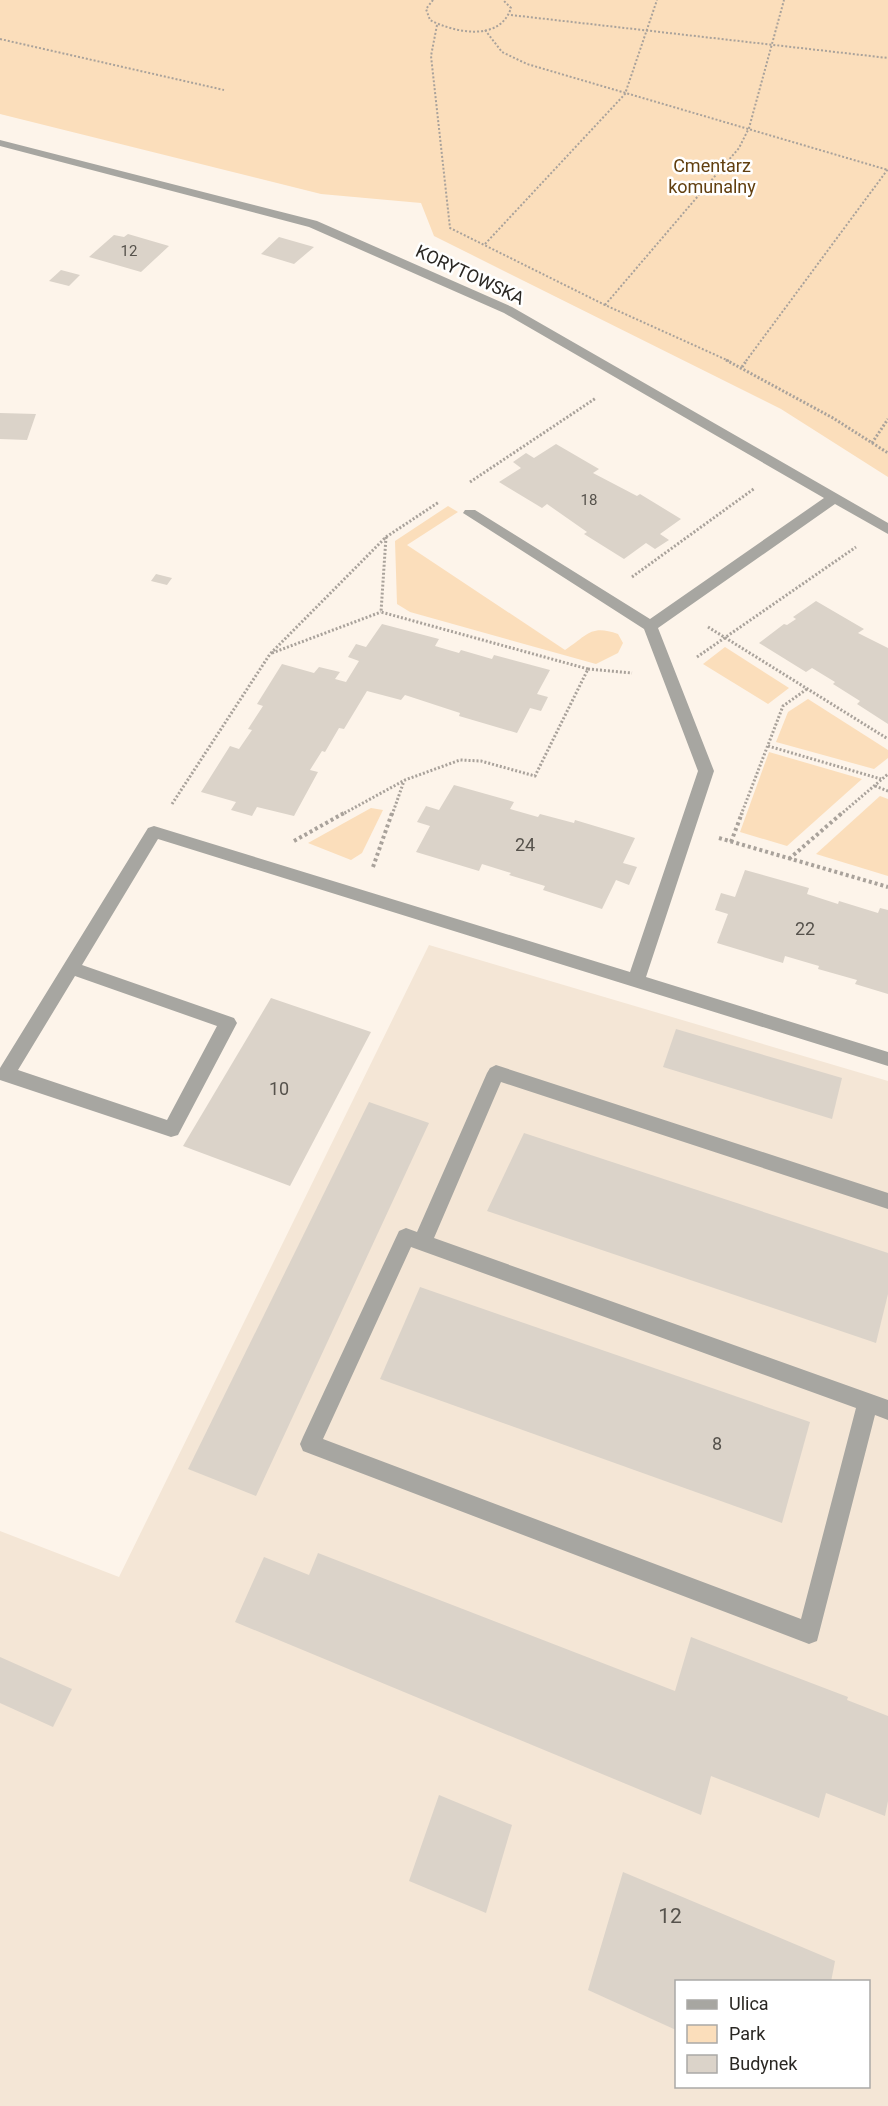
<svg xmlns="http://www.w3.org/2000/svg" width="888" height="2106" font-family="Roboto,sans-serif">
<rect width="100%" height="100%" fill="#fdf4ea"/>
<!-- built -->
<path fill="#f4e6d6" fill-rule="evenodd" d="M429 945 888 1081V2106H0V1531L119 1577ZM676 1982H868V2086H676Z"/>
<!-- green -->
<g fill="#fbdebb">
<path d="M0 0H888V477L781 409 434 236 421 203 321 194 0 114Z"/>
<path d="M448 506 458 512 407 545 565 650C587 636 590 624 618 634L623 643 618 653 596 664 410 612 397 604 395 541Z"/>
<path d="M725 647 789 688 768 704 703 664Z"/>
<path d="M808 699 888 750V758L874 769 776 742 788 712Z"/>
<path d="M769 752 862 779 787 846 740 832Z"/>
<path d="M880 796 888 799V876L816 854Z"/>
<path d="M371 808 383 810 362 853 351 860 308 843Z"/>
</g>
<!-- building -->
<g fill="#dbd3c9">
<path d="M128 234 169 246 141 272 89 257 114 235 124 237Z"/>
<path d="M279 237 314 247 294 264 261 254Z"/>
<path d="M61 270 80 275 69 286 49 281Z"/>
<path d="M0 413 36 414 27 440 0 439Z"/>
<path d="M556 444 599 469 593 473 637 496 640 494 681 519 660 534 669 540 655 549 646 543 624 559 584 534 587 532 547 504 542 508 499 482 521 468 513 462 526 453 534 458Z"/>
<path d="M156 574 172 578 167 585 151 581Z"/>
<path d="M816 601 864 629 858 633 888 648V724L857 704 860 701 833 684 835 682 812 668 806 672 759 643 784 624 787 625 796 619 793 617Z"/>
<path d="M382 624 439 639 435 646 459 653 461 650 492 659 494 655 550 670 537 694 548 697 541 711 530 708 517 733 459 716 460 713 405 695 401 700 367 691 344 729 339 728 325 752 322 751 310 770 318 772 294 816 257 807 252 816 231 810 236 802 201 792 230 746 239 749 252 730 248 729 263 706 257 704 282 664 314 673 319 667 340 672 335 679 346 682 359 661 348 657 356 644 366 647Z"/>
<path d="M454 785 514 802 510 809 538 817 540 814 574 823 575 820 635 838 623 863 637 867 629 885 616 880 602 909 543 890 545 886 509 875 511 873 482 864 479 871 416 852 430 826 417 822 426 806 439 810Z"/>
<path d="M745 870 809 888 807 894 838 904 839 901 878 913 880 908 888 910V994L855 984 857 980 818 969 819 966 785 956 783 963 717 943 728 914 715 910 721 893 735 897Z"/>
<path d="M271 998 371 1032 290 1186 183 1146Z"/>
<path d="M676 1029 842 1078 832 1119 663 1067Z"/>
<path d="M369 1102 429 1123 256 1496 188 1469Z"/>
<path d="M524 1133 888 1253V1294L876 1343 487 1211Z"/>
<path d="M420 1287 810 1422 782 1523 380 1379Z"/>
<path d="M318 1553 675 1691 691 1637 848 1697 847 1700 888 1716V1801L885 1816 826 1793 819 1818 711 1776 701 1815 235 1622 264 1557 309 1575Z"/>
<path d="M0 1657 72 1689 53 1727 0 1703Z"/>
<path d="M439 1795 512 1825 486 1913 409 1881Z"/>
<path d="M623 1872 835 1961 831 1982H676V2030L588 1990Z"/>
</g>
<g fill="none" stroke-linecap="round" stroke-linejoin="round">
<!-- path-far2 -->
<g stroke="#a9a29b" stroke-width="2" stroke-dasharray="2 2" stroke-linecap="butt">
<path d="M433 0 426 9 430 20C455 33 500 42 511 8L503 0"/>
<path d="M511 15 888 58"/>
<path d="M437 25 431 56 450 228 605 305 729 361"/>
<path d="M485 30 502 52 527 64 888 170"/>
<path d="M0 39 224 90"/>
<path d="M485 244 625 94 657 0"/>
<path d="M605 305 739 148 749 128 784 0"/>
<path d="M746 361 888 169"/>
</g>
<!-- path-far1 -->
<g stroke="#a9a29b" stroke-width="3" stroke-dasharray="2 2" stroke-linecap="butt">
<path d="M726 360 833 418 888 453"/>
<path d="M742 367 747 360"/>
<path d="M872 443 888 419"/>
<path d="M470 482 596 398"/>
<path d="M632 577 755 488"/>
<path d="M708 627 888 739"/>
<path d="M272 653 381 612"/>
<path d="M697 657 856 547"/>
<path d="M588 669 632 673"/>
<path d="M768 746 881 779"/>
<path d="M875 786 888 791"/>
<path d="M172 804 270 654 386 537 439 502"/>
<path d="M341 815 405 780 460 760 481 761 535 776 588 669 381 612 386 537"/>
<path d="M392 815 404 781"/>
<path d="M741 815 783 706 807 689"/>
<path d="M840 815 888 774"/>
</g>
<!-- path -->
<g stroke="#a9a29b" stroke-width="4" stroke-dasharray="3 3" stroke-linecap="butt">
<path d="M719 838 888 887"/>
<path d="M294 841 344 813"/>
<path d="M731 842 742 813"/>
<path d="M789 859 842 813"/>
<path d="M373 867 392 813"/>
</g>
<!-- minor -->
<g fill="#a7a6a1" fill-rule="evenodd">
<path d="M0 140 317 221 512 307 888 523V534L835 504 658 628 714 771 646 977 888 1052V1066L158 839 82 965 234 1018 237 1023 178 1135 171 1137 0 1080V1068L148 828 154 826 630 972 698 771 644 629 463 513 465 510H475L650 619 824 498 504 313 309 227 0 146ZM75 976 217 1026 167 1120 18 1070Z"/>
<path d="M496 1065 888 1193V1209L501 1082 434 1238 888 1400V1420L875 1415 817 1641 809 1644 303 1451 300 1444 303 1437 399 1231 406 1228 417 1232 487 1073 490 1068ZM411 1247 856 1408 801 1619 323 1439Z"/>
</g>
</g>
<g text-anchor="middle" stroke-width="5" stroke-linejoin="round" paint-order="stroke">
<!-- far-number labels -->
<g font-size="15" fill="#56524c">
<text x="129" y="256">12</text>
<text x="589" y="505">18</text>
</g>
<!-- far-park labels -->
<g font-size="18" fill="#613f0f" stroke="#fff">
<text x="712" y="172">Cmentarz<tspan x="712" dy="21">komunalny</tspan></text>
</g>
<!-- far-street labels -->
<g font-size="18" fill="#2a2723" stroke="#fff">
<text transform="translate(470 275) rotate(25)" y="6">KORYTOWSKA</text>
</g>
<!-- number labels -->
<g font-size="18" fill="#56524c">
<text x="525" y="851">24</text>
<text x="805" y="935">22</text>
<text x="279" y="1095">10</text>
<text x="717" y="1450">8</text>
</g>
<!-- near-number labels -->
<g font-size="21" fill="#56524c">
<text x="670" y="1923">12</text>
</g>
</g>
<!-- legend -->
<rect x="675" y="1980" width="195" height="108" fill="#ffffff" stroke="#aaa9a7" stroke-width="1.5"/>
<rect x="687" y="2000" width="30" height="9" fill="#a7a6a1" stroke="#aaa9a7" stroke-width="1.5"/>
<text x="729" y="2010" font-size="18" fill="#2a2723">Ulica</text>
<rect x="687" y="2025" width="30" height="18" fill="#fbdebb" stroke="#aaa9a7" stroke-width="1.5"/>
<text x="729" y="2040" font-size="18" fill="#2a2723">Park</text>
<rect x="687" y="2055" width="30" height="18" fill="#dbd3c9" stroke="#aaa9a7" stroke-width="1.5"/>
<text x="729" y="2070" font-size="18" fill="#2a2723">Budynek</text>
</svg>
